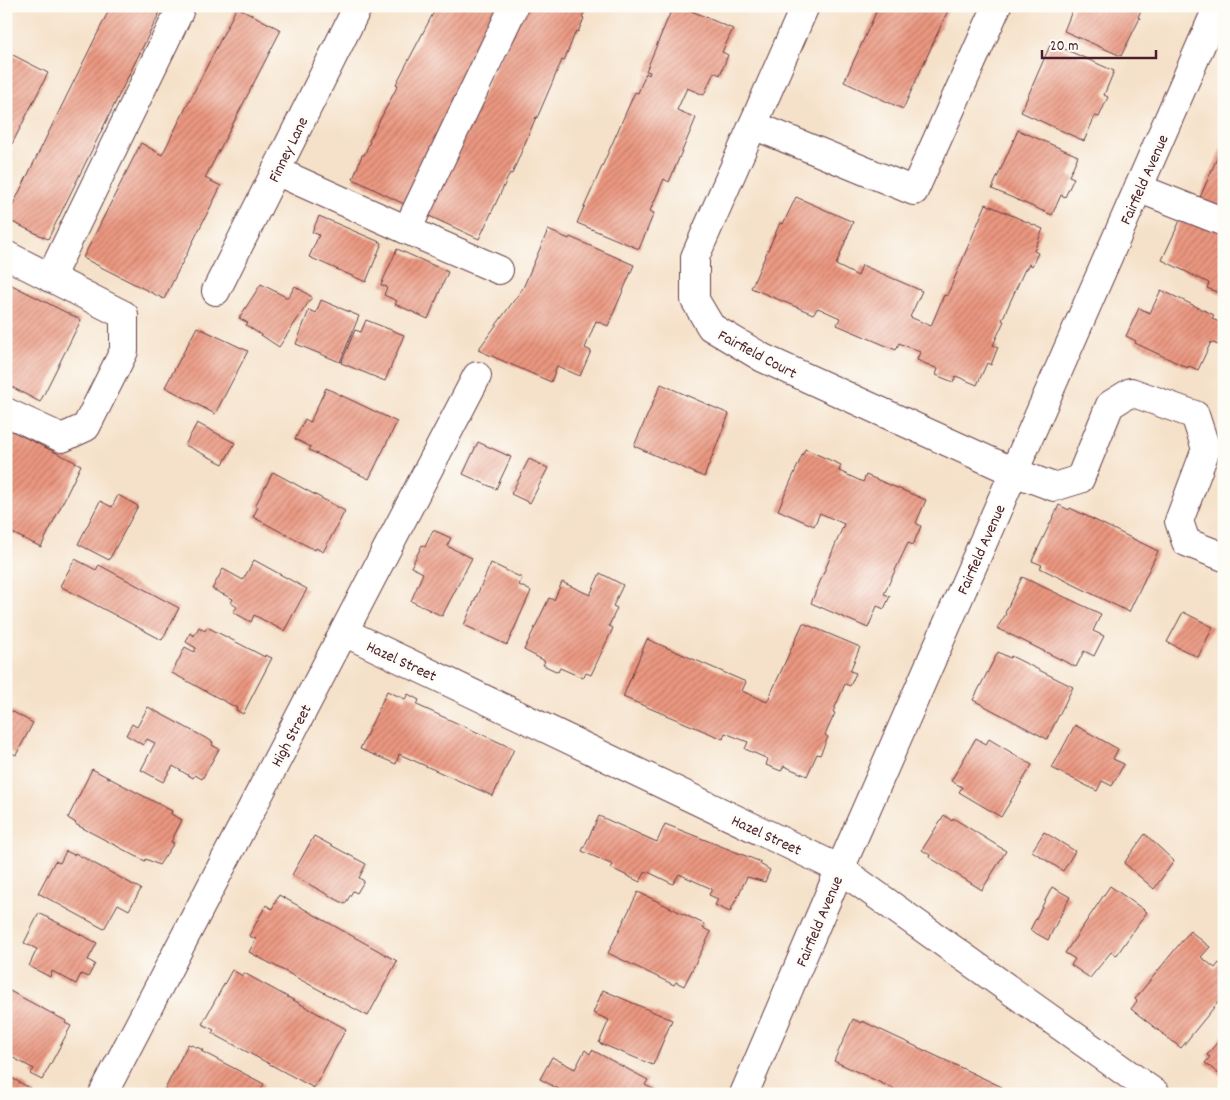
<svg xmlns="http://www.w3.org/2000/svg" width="1230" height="1100" font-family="Dekko,sans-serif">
<defs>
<pattern id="building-hatch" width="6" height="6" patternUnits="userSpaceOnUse" patternTransform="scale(1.25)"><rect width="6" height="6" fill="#eb9780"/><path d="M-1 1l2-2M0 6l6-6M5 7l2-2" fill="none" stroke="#c07b69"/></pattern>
</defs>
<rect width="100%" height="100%" fill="#fdfcf7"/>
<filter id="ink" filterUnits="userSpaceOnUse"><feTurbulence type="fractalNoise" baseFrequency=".02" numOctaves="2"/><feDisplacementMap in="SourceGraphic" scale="10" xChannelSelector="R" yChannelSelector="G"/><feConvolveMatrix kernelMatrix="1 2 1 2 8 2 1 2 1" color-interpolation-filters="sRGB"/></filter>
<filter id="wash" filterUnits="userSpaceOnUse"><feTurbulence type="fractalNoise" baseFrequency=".0096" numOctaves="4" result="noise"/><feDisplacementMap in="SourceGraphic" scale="20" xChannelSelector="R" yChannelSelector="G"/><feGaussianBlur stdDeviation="1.12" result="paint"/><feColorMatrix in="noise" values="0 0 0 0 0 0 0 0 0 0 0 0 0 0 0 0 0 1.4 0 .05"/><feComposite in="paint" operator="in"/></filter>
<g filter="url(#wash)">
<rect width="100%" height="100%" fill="#f5e1c9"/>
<g id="blocks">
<!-- building -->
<g fill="url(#building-hatch)">
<path d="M111 6H163L48 239 6 219Z"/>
<path d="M437 6H501L404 204 353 179 362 155H364L370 142 369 141 398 85 396 84Z"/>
<path d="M524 6 587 7 582 17 584 18 578 32 576 31 564 61 562 60 537 118 536 117 512 174 510 173 479 239 427 215Z"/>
<path d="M673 6H680L733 29 722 52 728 55 720 75 714 72 704 95 687 88 677 110 696 118 669 182 664 179 650 211 654 213 639 249 577 223 635 92 638 93 646 73 649 75 650 72 646 71Z"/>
<path d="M879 6H950L903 109 844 82Z"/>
<path d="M1074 6H1143L1138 17 1140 18 1121 56 1064 31Z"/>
<path d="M237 7 281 30 205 178 221 186 164 299 83 258 141 143 162 155Z"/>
<path d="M1051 43 1114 71 1104 95 1108 97 1099 117 1095 116 1084 141 1021 112Z"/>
<path d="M11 54 48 73 12 144 6 141V63Z"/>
<path d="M1018 130 1078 156 1069 176 1074 178 1065 197 1061 195 1052 215 992 189Z"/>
<path d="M1224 142V208L1198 202Z"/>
<path d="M796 197 853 222 836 265 858 276 862 265 922 291 910 317 931 326 944 295 947 296 986 204 1043 229 1034 251 1038 253 1032 266 1029 264 1026 269H1025L1002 320 1004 321 993 345 998 347 991 365 987 363 977 385 956 376 953 382 936 375 938 369 917 360 920 352 899 343 896 350 837 325 840 318 818 308 813 314 751 288 780 223 783 224Z"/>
<path d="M1183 214 1224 233V295L1207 288 1209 283 1162 260Z"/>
<path d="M319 216 382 243 366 282 309 257 319 235 312 232Z"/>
<path d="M548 230 569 239 570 237 634 265 608 326 596 321 585 348 591 351 580 376 557 366 551 382 478 350 523 288Z"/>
<path d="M397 249 448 272 428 319 395 304 397 301 384 295 387 287 381 285Z"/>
<path d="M6 282 81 320 40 402 6 384Z"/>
<path d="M261 284 288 298 295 286 312 297 279 347 246 325 248 323 239 318Z"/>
<path d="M1161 290 1214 315 1212 319 1224 324V331L1218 345 1211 342 1198 370 1189 366 1188 368 1135 343 1136 341 1126 336 1139 308 1150 313Z"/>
<path d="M321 300 359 316 340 362 296 344 309 310 316 313Z"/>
<path d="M366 320 404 335 385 381 341 363 355 330 361 332Z"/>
<path d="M197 327 248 351 215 414 165 387Z"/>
<path d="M661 384 729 414 704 477 634 446Z"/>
<path d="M326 388 397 422 369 479 309 450 311 447 295 439 305 419 310 422Z"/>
<path d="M197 423 235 443 223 464 185 445Z"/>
<path d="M6 428 81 465 41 547 6 530Z"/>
<path d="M478 442 511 457 496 489 463 474Z"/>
<path d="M805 449 841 465 839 471 863 482 866 475 926 500 916 523 921 526 913 545 908 543 884 594 890 596 884 609 877 606 868 628 811 603 844 524 820 513 814 526 778 510Z"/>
<path d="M529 459 548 468 530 503 511 494Z"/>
<path d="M273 472 345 511 323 552 316 548 315 550 253 517 258 507 255 506Z"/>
<path d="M118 495 138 506 109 560 78 544 100 501 112 507Z"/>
<path d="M1059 505 1069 510 1070 508 1158 551 1129 612 1040 568 1042 565 1032 561Z"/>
<path d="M433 530 451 538 447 546 472 558 442 616 411 601 423 573 411 567 422 545 425 547Z"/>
<path d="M75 559 96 570 99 565 179 608 162 640 60 586Z"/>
<path d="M254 560 307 589 284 631 254 615 251 622 233 612 237 607 231 603 233 599 212 589 223 569 243 580Z"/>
<path d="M491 563 522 578 519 585 531 591 507 645 464 625Z"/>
<path d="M600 573 623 585 613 606 617 608 609 626 613 628 591 675 586 673 583 678 560 668 558 672 543 665 545 661 524 650 549 598 554 600 562 582 590 595Z"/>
<path d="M1022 577 1101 614 1093 631 1104 636 1094 656 1084 651 1076 667 997 628 1006 614 1005 613Z"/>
<path d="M1183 612 1213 627 1198 657 1167 642Z"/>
<path d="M803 623 860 647 850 671 856 673 850 686 845 684 833 712 835 713 825 735 828 737 820 755 817 754 807 776 784 766 781 771 766 765 768 759 745 749 748 742 725 733 723 739 623 697 647 639 746 682 742 691 767 702Z"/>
<path d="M199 627 205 631 207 627 265 657V655L272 658 243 714 236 710 237 708 172 673 185 647 194 652 196 648 186 642 190 633 194 636Z"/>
<path d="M998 652 1010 658 1011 656 1073 687 1047 739 973 700Z"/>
<path d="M387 691 405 699 408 694 419 700 417 705 514 749 493 796 399 754 396 764 360 749Z"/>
<path d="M148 707 213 742 212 745 219 749 202 779 195 775 193 778 173 766 163 782 141 770 155 743 147 739 143 745 126 735 132 724 137 727Z"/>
<path d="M6 708 33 723 16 755 6 750Z"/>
<path d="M1075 725 1118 749 1113 759 1124 764 1112 786 1102 781 1097 791 1052 768Z"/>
<path d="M976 738 986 744 989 739 1032 765 1001 817 959 792 962 787 951 781Z"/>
<path d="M92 769 172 811 171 814 182 820 171 842 174 843 159 865 146 859 145 861 75 824 76 823 68 818Z"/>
<path d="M944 815 952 821 953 818 1006 851 982 890 929 857 930 855 922 850Z"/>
<path d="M599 816 657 842 665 824 761 862 760 864 770 870 765 882 747 877 730 912 715 905 718 899 709 895 712 889 679 874 673 884 646 871 640 882 611 868 613 865 582 851Z"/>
<path d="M1044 832 1075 851 1063 871 1032 851Z"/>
<path d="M1145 834 1174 861 1154 889 1124 863Z"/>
<path d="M314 836 366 864 359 878 364 881 357 893 353 891 345 904 292 875Z"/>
<path d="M66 851 74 855 75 853 141 889 129 910 118 904 104 929 38 893 55 861 60 863Z"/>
<path d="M1110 886 1147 912 1116 956 1111 952 1090 978 1071 965 1075 959 1065 953Z"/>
<path d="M1052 887 1070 897 1048 940 1030 930Z"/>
<path d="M638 892 704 924 703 928 711 932 684 986 676 982 674 985 608 953Z"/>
<path d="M279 895 397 961 368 1016 249 952 256 939 249 936 266 905 272 909Z"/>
<path d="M39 913 97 943 88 960 95 964 88 977 81 974 76 984 52 971 50 977 29 966 37 949 24 943Z"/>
<path d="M1190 931 1210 947 1201 957 1215 968 1219 963 1224 966V995L1181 1048 1131 1009 1137 1001 1135 999Z"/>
<path d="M232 970 243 976 244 973 346 1029 314 1088 212 1033 214 1030 202 1024Z"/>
<path d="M6 989 66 1021 65 1023 71 1026 42 1080 30 1074 34 1069 6 1054Z"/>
<path d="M603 990 672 1020 653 1065 599 1043 609 1020 593 1013Z"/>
<path d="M853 1019 861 1023 862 1021 1002 1087 999 1094H892L894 1089 834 1061Z"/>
<path d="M1224 1034V1078L1205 1063 1210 1057 1207 1055Z"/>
<path d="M188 1044 199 1048 203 1050 201 1051 264 1084 259 1094H173L165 1089Z"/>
<path d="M585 1050 590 1054 592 1050 648 1080 645 1085 655 1090 653 1094H568L540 1079 552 1057 575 1069Z"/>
<path d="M6 1075 30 1088 28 1090 36 1094H6Z"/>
</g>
</g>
</g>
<g filter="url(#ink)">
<use href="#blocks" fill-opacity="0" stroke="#643c43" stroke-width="1"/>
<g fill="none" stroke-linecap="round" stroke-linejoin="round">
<!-- minor casing -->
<g stroke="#643c43" stroke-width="30">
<g id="minor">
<path d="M805 6 695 257V300L711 327 763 358 1014 472 1054 487 1080 479 1110 405 1131 392 1195 415 1206 449 1179 521 1186 542 1224 557"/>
<path d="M753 125 914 191 997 6"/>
<path d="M276 171 407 230 514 6"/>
<path d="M1138 188 1224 222"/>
<path d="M407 230 499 270"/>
<path d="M6 255 124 315V351L86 427 62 438 6 412"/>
<path d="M50 278 179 12"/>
<path d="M216 291 358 6"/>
<path d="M344 632 840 869 1156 1094"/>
<path d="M103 1094 477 376"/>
<path d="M744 1094 840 869 1218 6"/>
</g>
</g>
<!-- minor -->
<use href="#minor" stroke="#fff" stroke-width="28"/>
</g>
</g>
<g text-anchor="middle" stroke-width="5" stroke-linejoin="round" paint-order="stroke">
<!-- street labels -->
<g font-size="16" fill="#4a1f2b" stroke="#fdfcf7">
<text transform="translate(287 149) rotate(-64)" y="6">Finney Lane</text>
<text transform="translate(1143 179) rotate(-66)" y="6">Fairfield Avenue</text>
<text transform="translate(758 353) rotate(28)" y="6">Fairfield Court</text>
<text transform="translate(980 549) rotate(-66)" y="6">Fairfield Avenue</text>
<text transform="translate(402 660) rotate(25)" y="6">Hazel Street</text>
<text transform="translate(290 735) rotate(-62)" y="6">High Street</text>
<text transform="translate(767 834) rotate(25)" y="6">Hazel Street</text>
<text transform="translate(818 921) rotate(-67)" y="6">Fairfield Avenue</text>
</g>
</g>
<!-- margin -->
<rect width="1230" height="1100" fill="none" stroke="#fdfcf7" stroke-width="25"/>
<!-- scale -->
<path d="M1042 50v8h114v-8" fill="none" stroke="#4a1f2b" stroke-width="2.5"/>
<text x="1050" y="50" font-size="15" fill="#4a1f2b" stroke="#fdfcf7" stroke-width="4" paint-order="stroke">20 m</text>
</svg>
